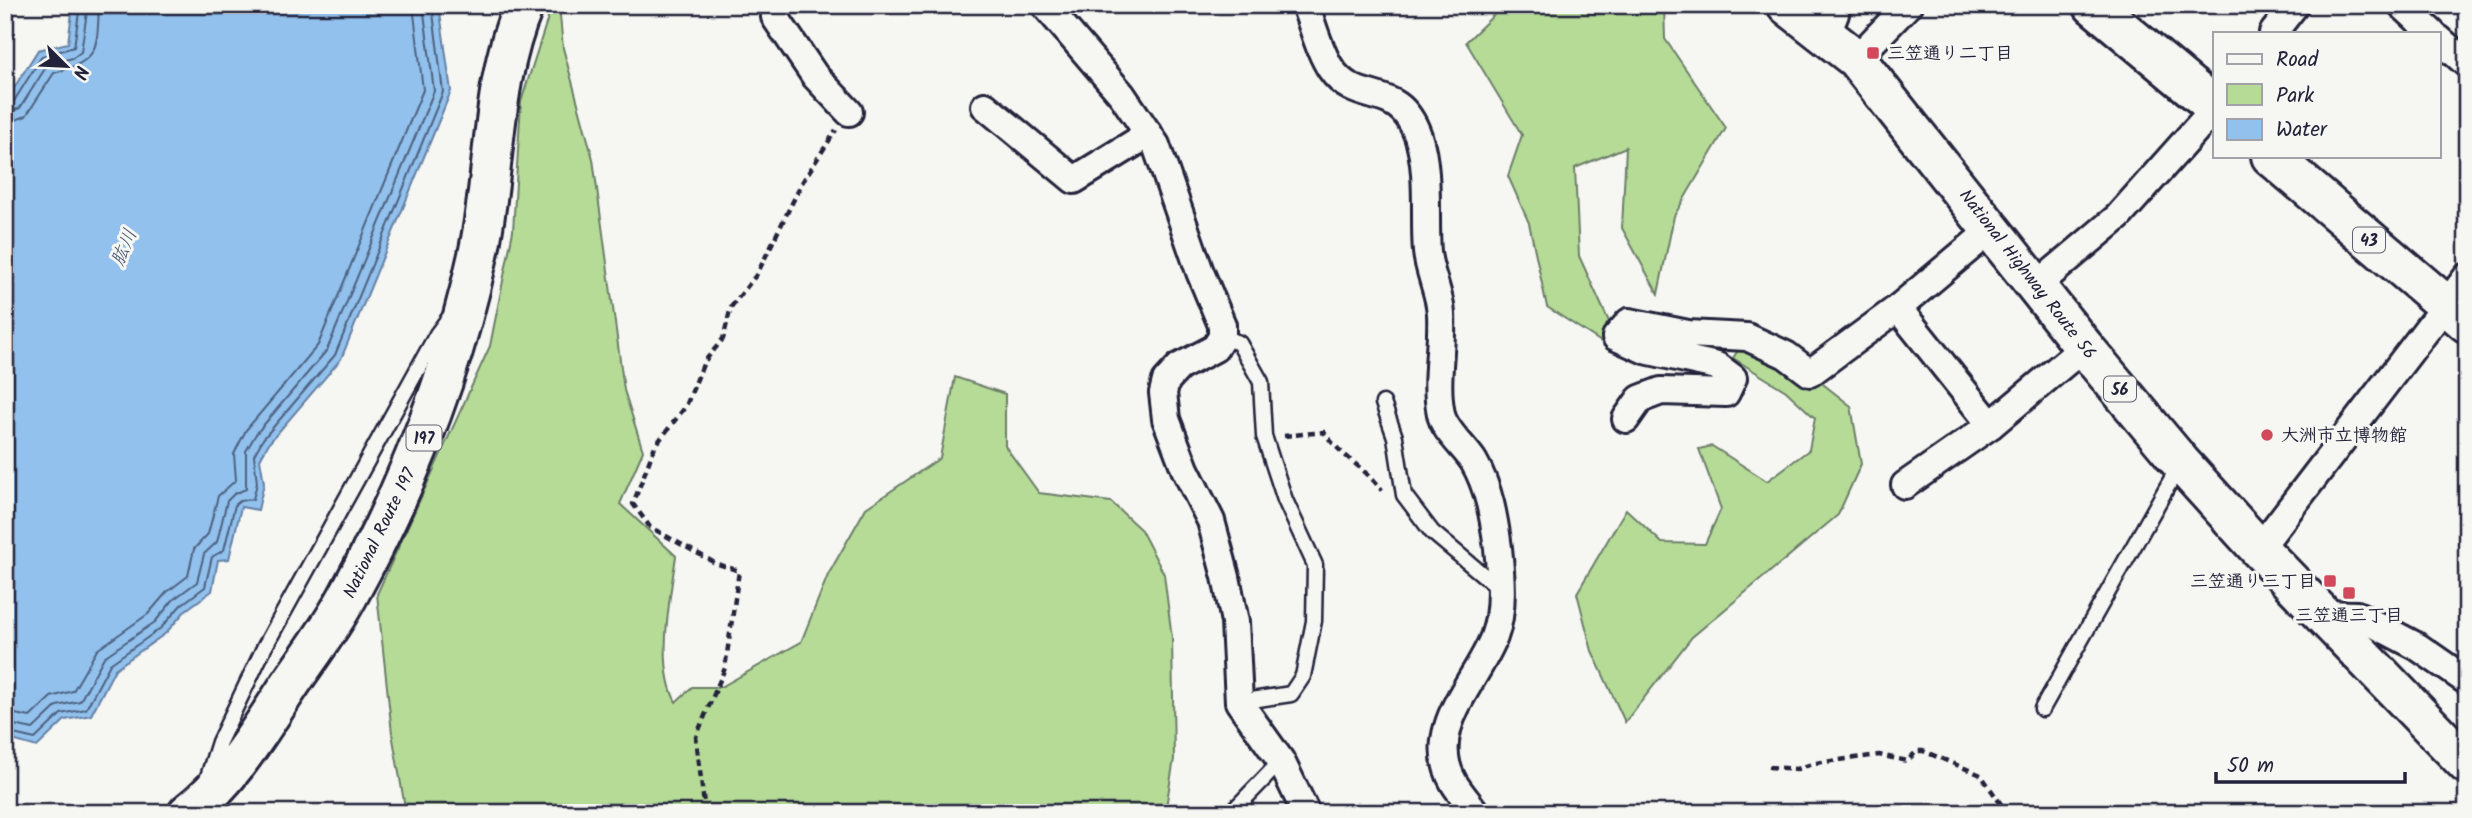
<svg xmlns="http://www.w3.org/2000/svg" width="2472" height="818" font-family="Kalam,'Klee One',sans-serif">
<rect width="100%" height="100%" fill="#f6f6f2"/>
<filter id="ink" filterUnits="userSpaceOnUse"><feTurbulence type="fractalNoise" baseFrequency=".0143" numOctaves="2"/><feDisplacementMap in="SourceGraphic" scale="14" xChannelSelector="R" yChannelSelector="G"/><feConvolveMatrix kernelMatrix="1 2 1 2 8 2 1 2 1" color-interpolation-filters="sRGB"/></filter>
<g filter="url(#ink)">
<!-- green -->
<g fill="#b5db97" stroke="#6c7e69" stroke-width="2">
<path d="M552 5H559L563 48 593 159 624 390 643 451 620 504 676 556C670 597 656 666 676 702L692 687H721L801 642 828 575 866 508 940 458 955 377 1005 394V446L1039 493 1111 502 1141 530 1164 574 1172 638 1174 759 1165 813H406L392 733 377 594 490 346 513 231 521 102Z"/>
<path d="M1500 5H1664L1665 39 1726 128 1674 216 1658 294 1622 228 1626 147 1575 168 1579 256 1616 337 1606 345 1547 307 1529 223 1508 176 1522 135 1466 42 1501 8Z"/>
<path d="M1747 337 1786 355 1851 406 1861 464 1838 515 1692 637 1625 722 1592 651 1577 593 1626 509 1662 543 1705 544 1721 509 1699 449 1712 446 1767 481 1809 450 1815 418 1786 391 1733 358Z"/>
</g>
<!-- water -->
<path fill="#91c1ec" stroke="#6581a5" stroke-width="2" d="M73 5H439L451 91 341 359 269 443 260 459 264 483 258 510 241 507 229 559 218 560 212 591 186 610 166 633 115 669 91 715 65 720 37 747 5 738V102L38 50 68 43Z"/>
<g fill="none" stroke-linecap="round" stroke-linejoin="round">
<!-- shore -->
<g stroke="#4e6282" stroke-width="2">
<path d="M5 105 14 101 42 56 74 47 80 5"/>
<path d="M5 114 20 108 48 64 73 58 81 52 88 5"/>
<path d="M5 124 26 116 54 73C99 60 97 51 99 5"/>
<path d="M5 712 30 717 51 697 73 691 97 650 148 614 167 592 188 576 194 549 208 534 218 496 236 480 234 454 246 430 318 345 423 90 413 5"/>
<path d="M5 723 33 729 57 706 80 701 104 657 155 622 174 599 197 582 204 554 217 542 227 501 234 494 246 489V451L256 434 327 350 434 91 423 5"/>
<path d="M5 732 35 739 61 714 86 709 110 664 161 628 181 605 205 587 212 557 224 550 235 505 240 501 253 499 257 483 254 455 263 439 335 355 443 92 432 5"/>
</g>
<!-- lane casing -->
<g stroke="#22223b" stroke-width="19">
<g id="lane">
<path d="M1222 337 1239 343 1261 382 1264 436 1285 500 1315 565 1314 621 1303 676 1291 694 1239 702"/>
<path d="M1383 403 1395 437 1404 495 1432 532 1500 589"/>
<path d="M2042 709 2180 464"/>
<path d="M206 783 219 742 264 648 437 334 449 318"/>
<path d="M1231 813 1281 761"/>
</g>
</g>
<!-- street casing -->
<g stroke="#22223b" stroke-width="32">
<g id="street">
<path d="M774 5 775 17 815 76 849 112"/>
<path d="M1045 5 1122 95 1156 145 1200 272 1222 325V337L1215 348 1179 367 1166 381 1163 393 1166 419 1185 469 1211 521 1226 577 1235 622 1239 702 1281 761 1306 813"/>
<path d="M1305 5C1313 25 1319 51 1331 69 1358 109 1398 79 1418 136 1430 171 1424 217 1427 252 1429 273 1440 293 1441 314 1443 347 1434 381 1441 414 1444 431 1465 447 1474 462 1489 488 1494 518 1498 548 1501 576 1504 610 1494 637 1476 683 1423 730 1454 783 1460 793 1469 803 1476 813"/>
<path d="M2402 5 2432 33"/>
<path d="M2273 33 2295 5"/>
<path d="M1827 34 1835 14 1834 5"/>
<path d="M2439 39 2467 64"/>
<path d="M1856 59 1908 5"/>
<path d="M985 106 1074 180 1149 134"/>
<path d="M2036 286 2118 217 2215 108"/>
<path d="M1898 308 1991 425"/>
<path d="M1626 419 1640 399 1661 391 1726 393 1733 378 1717 366 1645 350 1616 337 1629 322 1688 334 1747 337 1786 355 1810 373 1898 308 1992 229"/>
<path d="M1905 485 1991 425 2084 347"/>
<path d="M2259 549 2467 277"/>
<path d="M2323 614 2357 615 2418 647 2467 681"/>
</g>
</g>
<!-- primary casing -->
<g stroke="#22223b" stroke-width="44">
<g id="primary">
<path d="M2093 5 2215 107"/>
<path d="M2271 156 2467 323"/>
</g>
</g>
<!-- highway casing -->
<g stroke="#22223b" stroke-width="44">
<g id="highway">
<path d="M1787 5 1856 59 2084 347 2181 463 2259 549 2467 764"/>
<path d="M188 813C230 781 258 733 287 689 307 659 331 628 348 596 407 488 452 376 478 255 496 173 490 84 524 5"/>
</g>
</g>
<!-- path -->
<g stroke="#22223b" stroke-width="4.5" stroke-dasharray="7 5" stroke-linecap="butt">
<path d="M1284 436 1324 432C1342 458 1364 466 1382 491"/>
<path d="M1769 767 1797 769 1815 763 1879 755 1907 761 1917 751H1923L1981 775 2007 813"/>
<path d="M705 813 696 737 725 668 739 571 715 563 650 527 633 504 655 446 686 406 704 362 723 339 731 307 757 274 803 181 836 130"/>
</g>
<!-- lane -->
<use href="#lane" stroke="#f6f6f2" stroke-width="14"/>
<!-- street -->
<use href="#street" stroke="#f6f6f2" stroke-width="26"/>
<!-- primary -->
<use href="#primary" stroke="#f6f6f2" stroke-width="38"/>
<!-- highway -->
<use href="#highway" stroke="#f6f6f2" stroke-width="38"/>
</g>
</g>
<!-- markers -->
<g fill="#d1495b" stroke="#f6f6f2" stroke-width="2.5">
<rect x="1866" y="46" width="14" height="14" rx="3.5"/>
<circle cx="2267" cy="435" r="7"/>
<rect x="2323" y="574" width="14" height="14" rx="3.5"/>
<rect x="2342" y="586" width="14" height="14" rx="3.5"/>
</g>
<g text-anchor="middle" stroke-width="6" stroke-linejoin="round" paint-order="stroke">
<!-- shield labels -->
<g fill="#f6f6f2" stroke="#626272" stroke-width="2">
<rect x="2353" y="227.5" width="32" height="25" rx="5"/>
<rect x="2104" y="376.5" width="32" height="25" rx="5"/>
<rect x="406.5" y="425.5" width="35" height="25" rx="5"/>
</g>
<g font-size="16" font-weight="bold" fill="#22223b">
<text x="2369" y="246">43</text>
<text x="2120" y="395">56</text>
<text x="424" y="444">197</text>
</g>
<!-- poi labels -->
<g font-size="18" font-weight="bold" fill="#22223b" stroke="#f6f6f2" text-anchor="start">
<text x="1887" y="59">三笠通り二丁目</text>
<text x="2281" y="441">大洲市立博物館</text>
<text x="2316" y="587" text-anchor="end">三笠通り三丁目</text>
<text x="2349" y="621" text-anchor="middle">三笠通三丁目</text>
</g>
<!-- street labels -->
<g font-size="18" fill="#22223b" stroke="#f6f6f2">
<text transform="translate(2028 274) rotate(52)" y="6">National Highway Route 56</text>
<text transform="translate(379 533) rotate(-64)" y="6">National Route 197</text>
</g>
<!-- water labels -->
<g font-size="19" font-style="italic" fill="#435270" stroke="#f6f6f2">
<text transform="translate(123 247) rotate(-67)" y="7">肱川</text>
</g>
</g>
<!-- margin -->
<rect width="2472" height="818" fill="none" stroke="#f6f6f2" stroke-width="28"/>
<rect x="14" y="14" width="2444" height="790" fill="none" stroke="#22223b" stroke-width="2.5" filter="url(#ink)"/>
<!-- legend -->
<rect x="2213" y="32" width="228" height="126" fill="#f6f6f2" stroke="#a1a1a9" stroke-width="2"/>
<rect x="2227" y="54" width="35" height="10" fill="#f6f6f2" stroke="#a1a1a9" stroke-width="2"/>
<text x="2276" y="66" font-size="21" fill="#22223b">Road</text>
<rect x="2227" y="84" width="35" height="21" fill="#b5db97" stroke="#a1a1a9" stroke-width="2"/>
<text x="2276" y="102" font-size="21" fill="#22223b">Park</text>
<rect x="2227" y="119" width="35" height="21" fill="#91c1ec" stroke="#a1a1a9" stroke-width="2"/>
<text x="2276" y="136" font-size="21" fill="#22223b">Water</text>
<!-- north arrow -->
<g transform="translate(66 66) rotate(114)" stroke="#f6f6f2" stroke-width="5" paint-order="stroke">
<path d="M0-5L12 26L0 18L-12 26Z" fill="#22223b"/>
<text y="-10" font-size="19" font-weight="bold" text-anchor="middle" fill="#22223b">N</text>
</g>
<!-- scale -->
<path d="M2216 772v10h189v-10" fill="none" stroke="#22223b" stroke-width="3.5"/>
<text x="2227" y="772" font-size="21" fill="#22223b" stroke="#f6f6f2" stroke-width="5" paint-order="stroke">50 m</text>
</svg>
